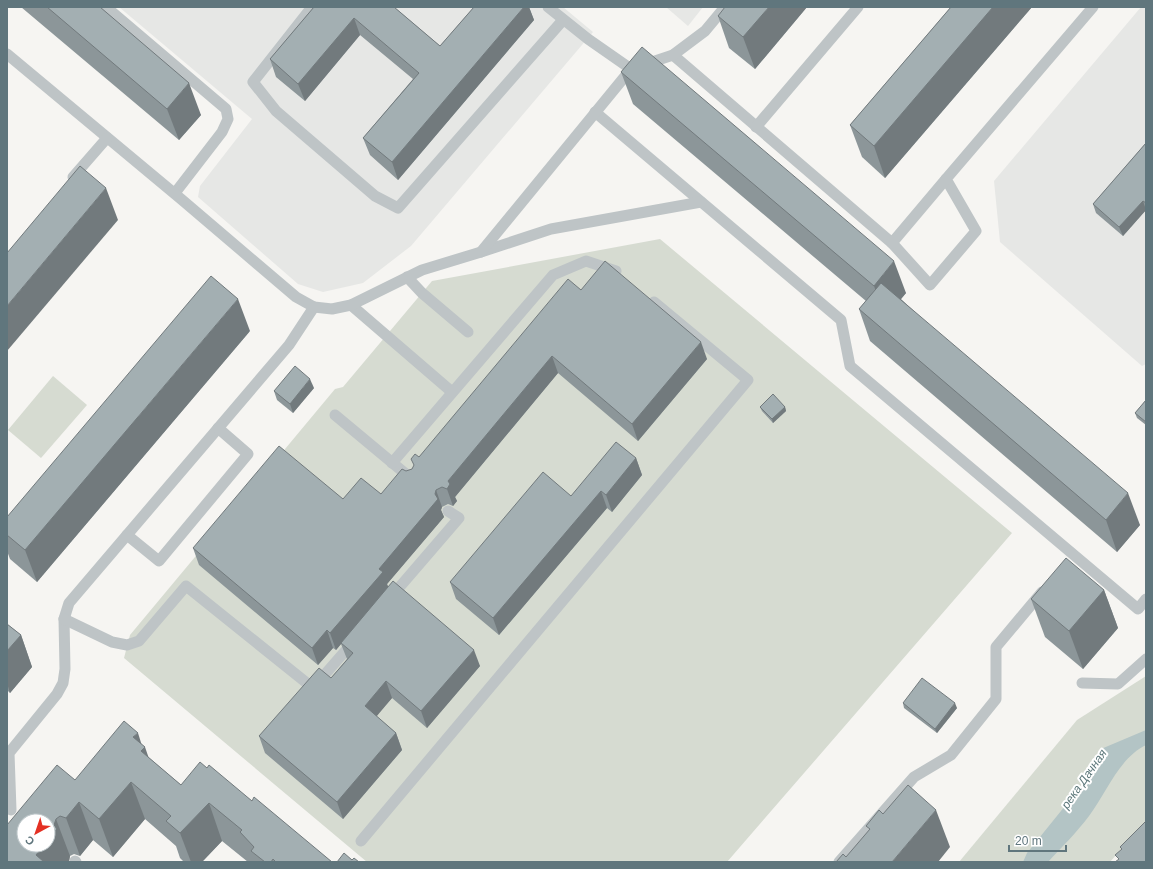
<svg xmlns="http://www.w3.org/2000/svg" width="1153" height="869" font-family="Helvetica,sans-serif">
<rect width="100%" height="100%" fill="#f6f5f2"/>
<!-- built -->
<g fill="#e6e7e5">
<path d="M119 7H563L593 32 411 246 363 283 323 292 298 284 198 197 200 186 252 119Z"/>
<path d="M666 7H703L688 26Z"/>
<path d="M1141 7H1146V364L1142 366 1000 242 994 181Z"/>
</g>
<!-- green -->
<g fill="#d6dbd1">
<path d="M660 239 1012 533 727 862H367L124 658 130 635 335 389 343 387 432 281Z"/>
<path d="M53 376 87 405 41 458 8 430Z"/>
<path d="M1146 676V821L1110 862H959L1077 720Z"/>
</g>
<!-- water -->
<path fill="#b3c4c5" d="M1146 730V745C1119 758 1107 792 1089 816 1077 832 1062 847 1048 862H1023L1027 853 1082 785 1101 749Z"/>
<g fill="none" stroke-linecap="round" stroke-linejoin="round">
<!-- service -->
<g stroke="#bec4c6" stroke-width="11">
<path d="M106 7 226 109 228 119 222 132 175 193"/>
<path d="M312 7 253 82 276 111 375 196 398 208 563 20"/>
<path d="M548 7 588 39 631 69"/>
<path d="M7 54 181 199 296 297 314 307 289 345 69 603 64 619 65 669 63 683 57 694 9 753 11 810"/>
<path d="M673 55 892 243 930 285 976 231 946 179 1093 7"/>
<path d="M595 112 841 320 850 366 1138 609 1146 599"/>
<path d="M756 127 858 7"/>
<path d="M73 177 107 138"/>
<path d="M892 243 946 179"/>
<path d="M481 252 551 229 701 202"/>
<path d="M407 277 422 293 468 332"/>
<path d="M351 305 452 392"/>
<path d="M314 307 332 309 351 305 422 270 481 252 631 69 673 55 705 31 725 7"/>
<path d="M335 415 413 480"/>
<path d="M392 463 553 275 586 261 616 271"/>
<path d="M127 535 159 561 248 454 218 428"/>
<path d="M391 597 459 518 448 511"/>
<path d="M64 619 112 642 127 645 139 641 186 586 313 688 354 641"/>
<path d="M1082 683 1118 684 1146 659"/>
<path d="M361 841 748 380 654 302"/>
<path d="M75 861 76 862"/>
<path d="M839 862 914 777 951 755 996 699V647L1042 592"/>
</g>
</g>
<!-- wall -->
<g fill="#8c9699">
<path d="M21 7H100L201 115 179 140Z"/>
<path d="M314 7H394L440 46 474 7H529L534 20 398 180 370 155 363 138 413 79 360 35 305 101 276 77 270 59Z"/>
<path d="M807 7 755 69 729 48 718 16Z"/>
<path d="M951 7H1032L885 178 862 157 850 125Z"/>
<path d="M621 72 906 293 901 299 1140 525 1117 552 870 341 859 309 866 301 633 104Z"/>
<path d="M1146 143V210L1123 236 1096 213 1093 204Z"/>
<path d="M581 290 707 359 638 441 558 373 455 497 457 501 453 506 448 504 442 507 441 510 444 517 387 584 388 587 480 666 427 728 392 698 376 716 396 733 402 750 343 819 265 753 259 736 331 678 347 659 341 644 336 650 333 648 318 665 199 565 193 548 343 499 381 494 406 471 412 469 419 457Z"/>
<path d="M250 331 37 582 10 559 7 551V517Z"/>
<path d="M314 388 293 413 277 400 274 391Z"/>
<path d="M1146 400V425L1137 418 1135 413Z"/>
<path d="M760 407H785L786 411 773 423 762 411Z"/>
<path d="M636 458 642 475 612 512 607 508 499 635 456 599 450 582 571 496Z"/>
<path d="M1104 590 1118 628 1083 669 1045 637 1031 599Z"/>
<path d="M7 624 21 635 32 667 10 693 7 690Z"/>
<path d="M903 703 957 708 937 733 904 708Z"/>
<path d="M142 745 148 757 181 785 207 768 252 801 332 862H248L222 841 202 862H184L180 858 176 846 145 819 113 857 93 840 80 856 74 854 70 856 69 861V862H7L75 780Z"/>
</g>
<!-- shaded-wall -->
<g fill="#727a7d">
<path d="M524 7H529L534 20 398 180 392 162Z"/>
<path d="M769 7H807L755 69 743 37Z"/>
<path d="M993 7H1032L885 178 874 146Z"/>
<path d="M354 18 360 35 305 101 298 84Z"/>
<path d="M189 83 201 115 179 140 167 109Z"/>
<path d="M106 188 118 220 7 351V306Z"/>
<path d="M1143 201 1146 210 1123 236 1119 227Z"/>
<path d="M894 261 906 293 885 318 874 286Z"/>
<path d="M238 299 250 331 37 582 25 550Z"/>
<path d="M701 342 707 359 638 441 632 424Z"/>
<path d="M552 356 558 373 455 497 457 501 453 506 447 489 448 481Z"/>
<path d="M310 379 314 388 293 413 290 404Z"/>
<path d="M785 407 786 411 773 423 772 419Z"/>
<path d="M636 458 642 475 612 512 606 495Z"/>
<path d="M436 490 442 507 441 510 444 517 387 584 389 589 341 643V644L336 650 330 633 435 494Z"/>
<path d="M601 491 607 508 499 635 493 618Z"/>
<path d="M1128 493 1140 525 1117 552 1106 520Z"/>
<path d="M1104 590 1118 628 1083 669 1069 631Z"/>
<path d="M327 630 333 648 318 665 312 648Z"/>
<path d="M21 635 32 667 10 693 7 683V651Z"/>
<path d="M474 650 480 666 427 728 421 711Z"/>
<path d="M386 681 392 698 371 723 365 706Z"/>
<path d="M955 703 957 708 937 733 935 729Z"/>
<path d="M138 733 143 749 145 747 158 785 133 737Z"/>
<path d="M396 733 402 750 343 819 337 802Z"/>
<path d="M131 782 145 819 113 857 99 819Z"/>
<path d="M79 802 93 840 80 856 66 818Z"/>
<path d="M209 803 222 841 202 862H191L180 833Z"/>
<path d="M936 810 950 847 938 862H892Z"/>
<path d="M56 819 70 856 69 861V862H38L36 855 44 845H48V840L54 825Z"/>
</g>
<!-- building -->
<g fill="#a3afb2" stroke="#727a7d">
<path d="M47 7H100L189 83 167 109Z"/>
<path d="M314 7H394L440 46 474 7H524L392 162 363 138 419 73 354 18 298 84 270 59Z"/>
<path d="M725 7H769L743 37 718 16Z"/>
<path d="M951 7H993L874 146 850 125Z"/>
<path d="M642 47 894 261 874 286 621 72Z"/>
<path d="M1146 143V203L1143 201 1119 227 1093 204Z"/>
<path d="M80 166 106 188 7 306V253Z"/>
<path d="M605 261 701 342 632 424 552 356 448 481 450 484 447 489 442 487 436 490 435 494 438 499 379 569 383 572 330 633 327 630 312 648 193 548 279 446 343 499 361 478 381 494 402 469 406 471 412 469 414 465 411 459 415 454 419 457 568 279 581 290Z"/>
<path d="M211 276 238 299 25 550 7 535V517Z"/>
<path d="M881 283 1128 493 1106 520 859 309Z"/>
<path d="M295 366 310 379 290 404 274 391Z"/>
<path d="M773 394 785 407 772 419 760 407Z"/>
<path d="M1146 400V422L1135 413Z"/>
<path d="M616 442 636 458 606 495 601 491 493 618 450 582 543 472 571 496Z"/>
<path d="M1066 558 1104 590 1069 631 1031 599Z"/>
<path d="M393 581 474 650 421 711 386 681 365 706 396 733 337 802 259 736 319 668 331 678 353 653 341 643Z"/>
<path d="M7 624 21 635 7 651Z"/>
<path d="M922 678 955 703 935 729 903 703Z"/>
<path d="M124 721 138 733 133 737 145 747 141 751 181 785 200 762 207 768 209 765 252 801 254 797 332 862H276L273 859 271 862H265L251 851 254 847 240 832 242 830 209 803 180 833 166 821 171 816 131 782 99 819 79 802 66 818 60 816 56 819 54 825 57 829 48 840V821H24V845H44L36 855 44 862H7V825L57 765 75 780Z"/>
<path d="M908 785 936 810 892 862H836L843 854 846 857 870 829 866 826 879 810 883 814Z"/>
<path d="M1146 821V862H1115L1119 859 1115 855 1122 849 1120 847Z"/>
<path d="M344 853 352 860 354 858 359 862H337Z"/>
</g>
<g text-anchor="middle" stroke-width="4" stroke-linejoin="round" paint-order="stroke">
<!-- water labels -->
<g font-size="12" font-style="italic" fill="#5b7679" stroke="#fff">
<text transform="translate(1084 779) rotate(-55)" y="4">река Дачная</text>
</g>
</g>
<!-- border -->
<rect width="1153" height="869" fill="none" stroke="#60767d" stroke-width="16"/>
<!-- north arrow -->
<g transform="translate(36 833) rotate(220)"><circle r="19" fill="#ffffff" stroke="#bfc8cb"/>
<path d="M0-3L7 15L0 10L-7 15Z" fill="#e43023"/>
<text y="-6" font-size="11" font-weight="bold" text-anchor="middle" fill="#60767d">С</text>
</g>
<!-- scale -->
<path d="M1009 845v6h57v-6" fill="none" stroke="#60767d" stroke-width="2"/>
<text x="1015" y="845" font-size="12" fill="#60767d" stroke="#ffffff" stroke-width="3" paint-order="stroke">20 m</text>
</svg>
